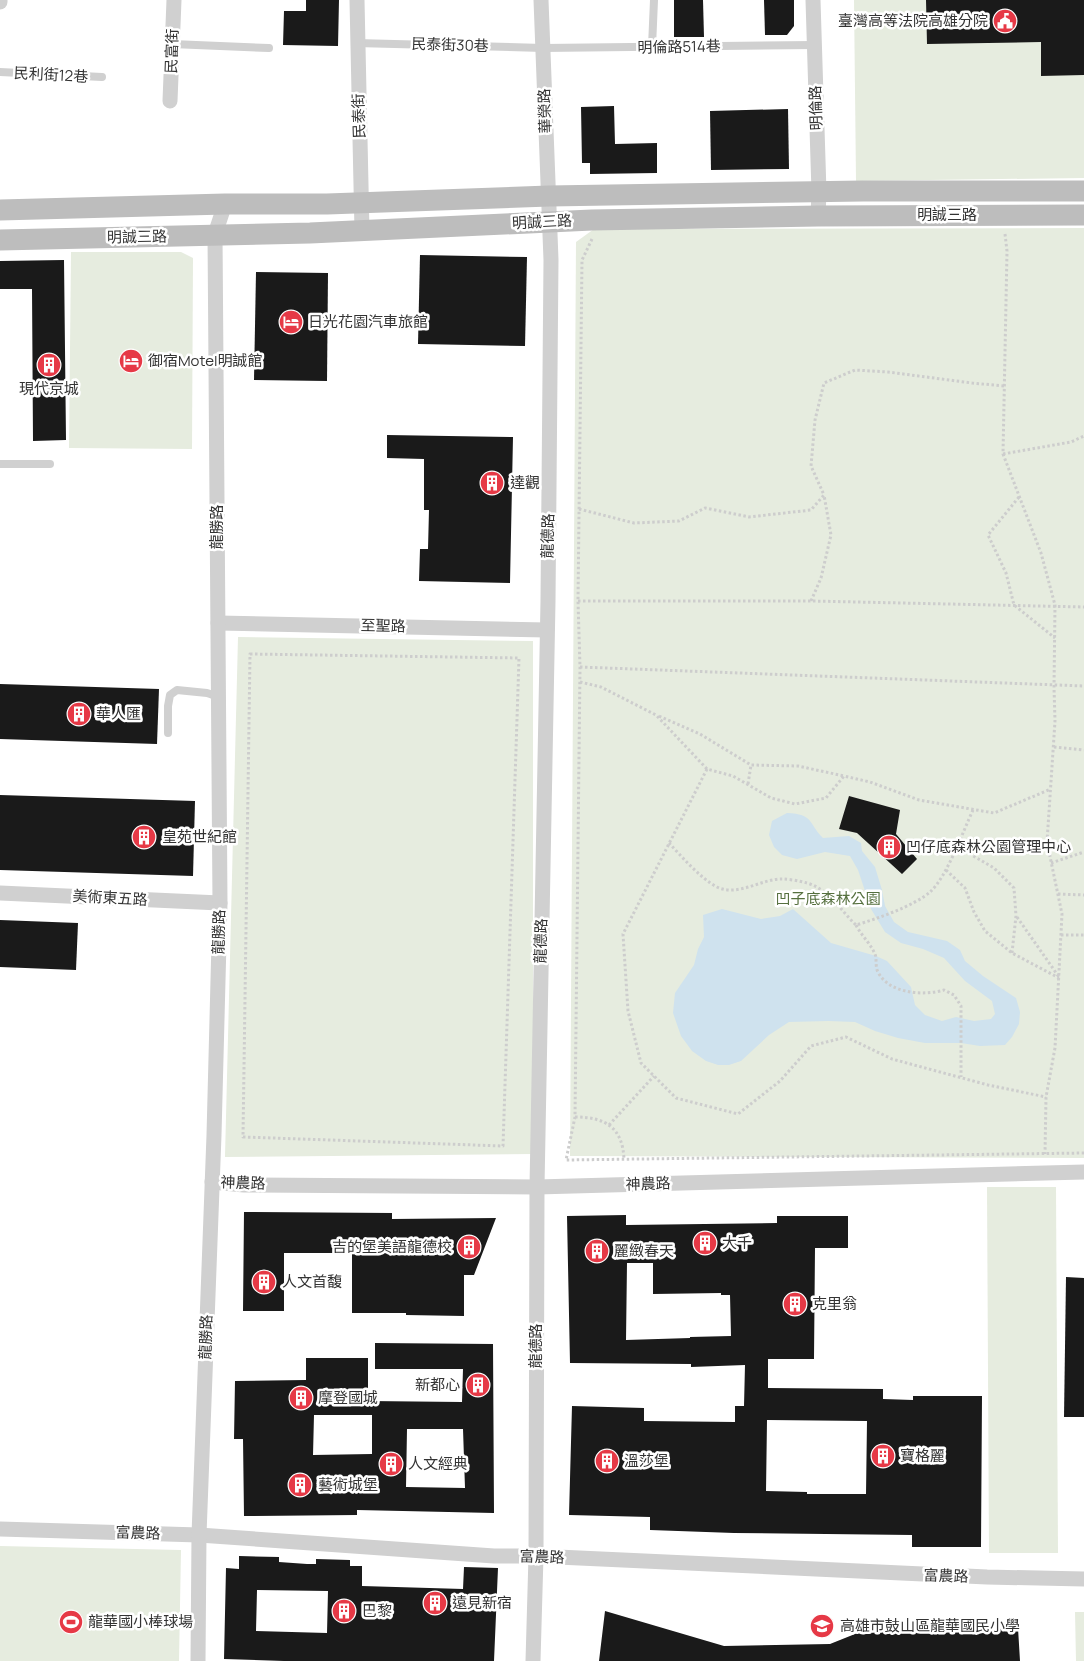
<svg xmlns="http://www.w3.org/2000/svg" width="1084" height="1661" font-family="Manrope,'Noto Sans TC',sans-serif">
<rect width="100%" height="100%" fill="#fff"/>
<!-- green -->
<g fill="#e6ecdf">
<path d="M854 0H1084V178L856 181Z"/>
<path d="M1084 228V1158L570 1156 576 242 594 229Z"/>
<path d="M71 252H181L193 258 192 449 69 448Z"/>
<path d="M238 637 533 641V1154L225 1157Z"/>
<path d="M987 1187H1056L1058 1553H989Z"/>
<path d="M0 1546 181 1550 179 1661H0Z"/>
<path d="M1075 1612H1084V1661H1076Z"/>
</g>
<!-- water -->
<path fill="#cfe2ee" d="M787 813C814 814 808 823 823 838L849 836 861 843 862 851 875 867 882 890 885 906 894 922 908 932 947 941 960 950 965 961 983 976 1016 998 1020 1012 1019 1024 1012 1037 1005 1045 980 1046 961 1043H925L898 1038 875 1031 855 1022 828 1021 789 1022 769 1035 741 1061 729 1065H718L706 1061 692 1051 681 1036 673 1013 675 993 694 965 698 949 704 937 703 915 722 909 761 919 780 916 793 909 831 943 876 956 887 961 911 987 915 1005 925 1015 942 1021 956 1017 974 1021 991 1019 995 1014 992 1001 965 981 944 958 923 949 901 943 885 932 871 909 858 870 850 856 825 852 797 859 782 855 774 847 769 835 772 821Z"/>
<!-- building -->
<g fill="#1a1a1a" fill-rule="evenodd">
<path d="M306 0H339L338 46 283 45 284 11H306Z"/>
<path d="M674 0H703L704 37H674Z"/>
<path d="M764 0H794V26L787 35H765Z"/>
<path d="M926 0H1084V75L1041 76V42L927 44Z"/>
<path d="M614 106 615 144 657 143V173L590 174V163H582L581 107Z"/>
<path d="M788 109 789 169 711 170 710 111Z"/>
<path d="M420 255 527 257 525 346 418 344Z"/>
<path d="M64 260 66 440 33 441 32 289H0V261Z"/>
<path d="M256 272 328 273 327 381 254 380Z"/>
<path d="M387 435 513 437 510 583 419 581 420 549H428L429 510H424V459L387 458Z"/>
<path d="M0 684 159 689 157 744 0 739Z"/>
<path d="M0 795 195 801 193 876 0 870Z"/>
<path d="M849 796 900 810 896 834 917 859 902 874 857 833 839 829Z"/>
<path d="M0 920 78 923 76 970 0 967Z"/>
<path d="M244 1212 392 1213V1219L496 1218 474 1275H464V1316L406 1315V1313H352V1253H284V1311H243Z"/>
<path d="M626 1215V1225L777 1223V1216H848V1248H815L814 1359H768V1388L883 1389V1399L913 1400V1396H982L981 1547H912V1535L734 1533 650 1530V1517L569 1515 572 1406 644 1408V1421L735 1422V1406H744L745 1365 691 1367V1364L570 1363 567 1216ZM627 1263H653V1294L721 1293V1295H730L731 1336 690 1337V1338L626 1340ZM767 1420 867 1421 866 1494H807V1492L766 1491Z"/>
<path d="M1066 1277 1084 1278V1417H1064Z"/>
<path d="M375 1343 493 1344 494 1513 357 1510V1515L244 1516 243 1439H234L235 1381 306 1380V1358H368V1401L462 1402 463 1369H375ZM314 1415H372V1454L313 1455ZM407 1429H463L465 1488 406 1487Z"/>
<path d="M239 1556 279 1557V1562L307 1564H316V1559L350 1560V1566H362V1586L463 1589 464 1567 498 1568 494 1661H284L224 1659 226 1568 239 1569ZM257 1590 328 1591 327 1633 256 1631Z"/>
<path d="M605 1611 724 1646 830 1644 860 1632 1018 1628 1020 1661H599Z"/>
</g>
<g fill="none" stroke-linecap="round" stroke-linejoin="round">
<!-- path -->
<g stroke="#cdcdcd" stroke-width="3" stroke-dasharray="2.5 2.5" stroke-linecap="butt">
<path d="M1005 234 1007 251 1003 454 1041 553 1055 605 1054 687 1055 721 1047 842 1062 914 1055 1048 1046 1097 1045 1154"/>
<path d="M592 239 582 260 578 601 580 667 575 1117 566 1160 1084 1153"/>
<path d="M1003 454 1071 442 1084 436"/>
<path d="M1019 497 988 535 1006 573 1014 605 1055 638"/>
<path d="M579 509 634 523 679 521 705 508 749 517 811 510 824 495 811 466 815 420 824 383 855 370 888 372 972 383 1004 386"/>
<path d="M578 601H811L1084 607"/>
<path d="M811 601 821 578 831 535 824 495"/>
<path d="M250 654 519 658 503 1146 243 1137Z"/>
<path d="M580 667 1084 686"/>
<path d="M580 682 601 687 656 715 707 769 733 776 771 798 795 804 826 798 844 776 870 782 919 800 994 813 1051 789"/>
<path d="M659 716 700 734 751 765 798 766 844 776"/>
<path d="M1054 747 1084 750"/>
<path d="M707 769 623 934 628 1011 641 1063 676 1098 738 1114 780 1081 811 1046 846 1037 892 1059 988 1085 1046 1097"/>
<path d="M748 784 751 765"/>
<path d="M669 843C682 857 700 878 717 887 737 897 762 879 781 879 789 879 800 881 807 883 829 889 841 911 856 925 876 919 914 906 930 892 947 877 963 831 973 810"/>
<path d="M956 846 994 868 1014 888 1016 916 1012 953"/>
<path d="M1051 863 1084 852"/>
<path d="M946 870 965 888 974 912 985 931 1012 953 1059 978"/>
<path d="M1058 894 1084 895"/>
<path d="M1017 917 1059 977"/>
<path d="M856 925C861 935 870 943 875 954 877 959 875 967 878 972 889 994 924 996 944 990L954 995 961 1006V1077"/>
<path d="M1061 935H1084"/>
<path d="M575 1117C606 1117 623 1128 624 1160"/>
<path d="M609 1125 654 1076"/>
</g>
<!-- lane -->
<g stroke="#d0d0d0" stroke-width="8">
<path d="M356 43 543 48 814 45"/>
<path d="M172 44 269 48"/>
<path d="M652 47 654 0"/>
<path d="M0 72 102 77"/>
<path d="M0 464H50"/>
<path d="M168 733V706L170 695 177 690 207 693 213 695 217 700"/>
</g>
<!-- street -->
<g stroke="#d0d0d0" stroke-width="15">
<path d="M357 0 362 231"/>
<path d="M813 0 819 192 818 216"/>
<path d="M0 2V0"/>
<path d="M170 101 174 0"/>
<path d="M218 623 547 630"/>
<path d="M0 893 220 903"/>
<path d="M212 1182 244 1185 537 1187 1084 1172"/>
<path d="M0 1529 199 1535 494 1556H536L987 1577 1084 1579"/>
<path d="M198 1661 199 1535 214 1135 220 903 215 234 225 204"/>
<path d="M533 1661 536 1556 537 1187 548 601 551 260 541 0"/>
</g>
<!-- secondary -->
<g stroke="#bdbdbd" stroke-width="21">
<path d="M0 210 225 204H327L549 196 863 191H1084"/>
<path d="M0 240 310 233 592 220 818 216 1084 215"/>
</g>
</g>
<!-- icons -->
<defs>
<g id="civic-disc" transform="scale(1.25)"><circle r="9.5" fill="#e63946" stroke="#fff"/><path d="M-.6-6.5H3V-4.5H.6V-3L4-1V1h2V6H-6V1h2V-1L-.6-3ZM-1.2 2.5V6h2.4V2.5Z" fill="#fff"/></g>
<g id="hotel-disc" transform="scale(1.25)"><circle r="9.5" fill="#e63946" stroke="#fff"/><path d="M-6-4.5h1.5V1H6V5H4.5V3h-9V5H-6ZM-4 0a1.8 1.8 0 1 1 3.6 0ZM.5 0V-2.5h3Q6-2.5 6 0Z" fill="#fff"/></g>
<g id="building-disc" transform="scale(1.25)"><circle r="9.5" fill="#e63946" stroke="#fff"/><path d="M-4-6H4V6H1V3H-1V6H-4ZM-2.5-4.3h1.7v1.8h-1.7ZM.8-4.3h1.7v1.8H.8ZM-2.5-1h1.7V.8h-1.7ZM.8-1h1.7V.8H.8Z" fill="#fff"/></g>
<g id="stadium-disc" transform="scale(1.25)"><circle r="9.5" fill="#e63946" stroke="#fff"/><path d="M0-5a6.5 5 0 1 0 0 10a6.5 5 0 1 0 0-10ZM-3.5-1.8h7v3.6h-7Z" fill="#fff"/></g>
<g id="school-disc" transform="scale(1.25)"><circle r="9.5" fill="#e63946" stroke="#fff"/><path d="M0-5L7-2L0 1L-7-2ZM-4 1L0 2.5L4 1V4Q0 6-4 4Z" fill="#fff"/></g>
</defs>
<g fill-rule="evenodd">
<use href="#civic-disc" x="1005" y="21"/>
<use href="#hotel-disc" x="291" y="322"/>
<use href="#hotel-disc" x="131" y="361"/>
<use href="#building-disc" x="49" y="365"/>
<use href="#building-disc" x="492" y="483"/>
<use href="#building-disc" x="79" y="714"/>
<use href="#building-disc" x="144" y="837"/>
<use href="#building-disc" x="889" y="847"/>
<use href="#building-disc" x="705" y="1243"/>
<use href="#building-disc" x="469" y="1247"/>
<use href="#building-disc" x="597" y="1251"/>
<use href="#building-disc" x="264" y="1282"/>
<use href="#building-disc" x="795" y="1304"/>
<use href="#building-disc" x="478" y="1385"/>
<use href="#building-disc" x="301" y="1398"/>
<use href="#building-disc" x="883" y="1456"/>
<use href="#building-disc" x="607" y="1461"/>
<use href="#building-disc" x="391" y="1464"/>
<use href="#building-disc" x="300" y="1485"/>
<use href="#building-disc" x="435" y="1603"/>
<use href="#building-disc" x="344" y="1611"/>
<use href="#stadium-disc" x="71" y="1622"/>
<use href="#school-disc" x="822" y="1626"/>
</g>
<g text-anchor="middle" stroke-width="5" stroke-linejoin="round" paint-order="stroke">
<!-- poi labels -->
<g font-size="15" fill="#333" stroke="#fff" text-anchor="start">
<text x="988" y="26" text-anchor="end">臺灣高等法院高雄分院</text>
<text x="308" y="327">日光花園汽車旅館</text>
<text x="148" y="366">御宿Motel明誠館</text>
<text x="49" y="394" text-anchor="middle">現代京城</text>
<text x="510" y="488">達觀</text>
<text x="96" y="719">華人匯</text>
<text x="162" y="842">皇苑世紀館</text>
<text x="906" y="852">凹仔底森林公園管理中心</text>
<text x="722" y="1248">大千</text>
<text x="452" y="1252" text-anchor="end">吉的堡美語龍德校</text>
<text x="614" y="1256">麗緻春天</text>
<text x="282" y="1287">人文首馥</text>
<text x="812" y="1309">克里翁</text>
<text x="460" y="1390" text-anchor="end">新都心</text>
<text x="318" y="1403">摩登國城</text>
<text x="900" y="1461">寶格麗</text>
<text x="624" y="1466">溫莎堡</text>
<text x="408" y="1469">人文經典</text>
<text x="318" y="1490">藝術城堡</text>
<text x="452" y="1608">遠見新宿</text>
<text x="362" y="1616">巴黎</text>
<text x="88" y="1627">龍華國小棒球場</text>
<text x="840" y="1631">高雄市鼓山區龍華國民小學</text>
</g>
<!-- street labels -->
<g font-size="15" fill="#333" stroke="#fff">
<text transform="translate(450 45) rotate(2)" y="5">民泰街30巷</text>
<text transform="translate(679 47) rotate(-1)" y="5">明倫路514巷</text>
<text transform="translate(172 51) rotate(-88)" y="5">民富街</text>
<text transform="translate(51 75) rotate(3)" y="5">民利街12巷</text>
<text transform="translate(816 108) rotate(-92)" y="5">明倫路</text>
<text transform="translate(545 111) rotate(-92)" y="5">華榮路</text>
<text transform="translate(359 116) rotate(-92)" y="5">民泰街</text>
<text x="947" y="220">明誠三路</text>
<text transform="translate(542 222) rotate(-3)" y="5">明誠三路</text>
<text transform="translate(137 237) rotate(-1)" y="5">明誠三路</text>
<text transform="translate(217 527) rotate(-90)" y="5">龍勝路</text>
<text transform="translate(548 536) rotate(-89)" y="5">龍德路</text>
<text transform="translate(383 626) rotate(1)" y="5">至聖路</text>
<text transform="translate(110 898) rotate(3)" y="5">美術東五路</text>
<text transform="translate(219 932) rotate(-89)" y="5">龍勝路</text>
<text transform="translate(541 941) rotate(-89)" y="5">龍德路</text>
<text transform="translate(243 1183) rotate(2)" y="5">神農路</text>
<text transform="translate(648 1184) rotate(-2)" y="5">神農路</text>
<text transform="translate(206 1337) rotate(-88)" y="5">龍勝路</text>
<text transform="translate(536 1346) rotate(-90)" y="5">龍德路</text>
<text transform="translate(138 1533) rotate(2)" y="5">富農路</text>
<text transform="translate(542 1557) rotate(2)" y="5">富農路</text>
<text transform="translate(946 1576) rotate(2)" y="5">富農路</text>
</g>
<!-- park labels -->
<g font-size="15" fill="#56703f" stroke="#fff">
<text x="828" y="904">凹子底森林公園</text>
</g>
</g>
</svg>
